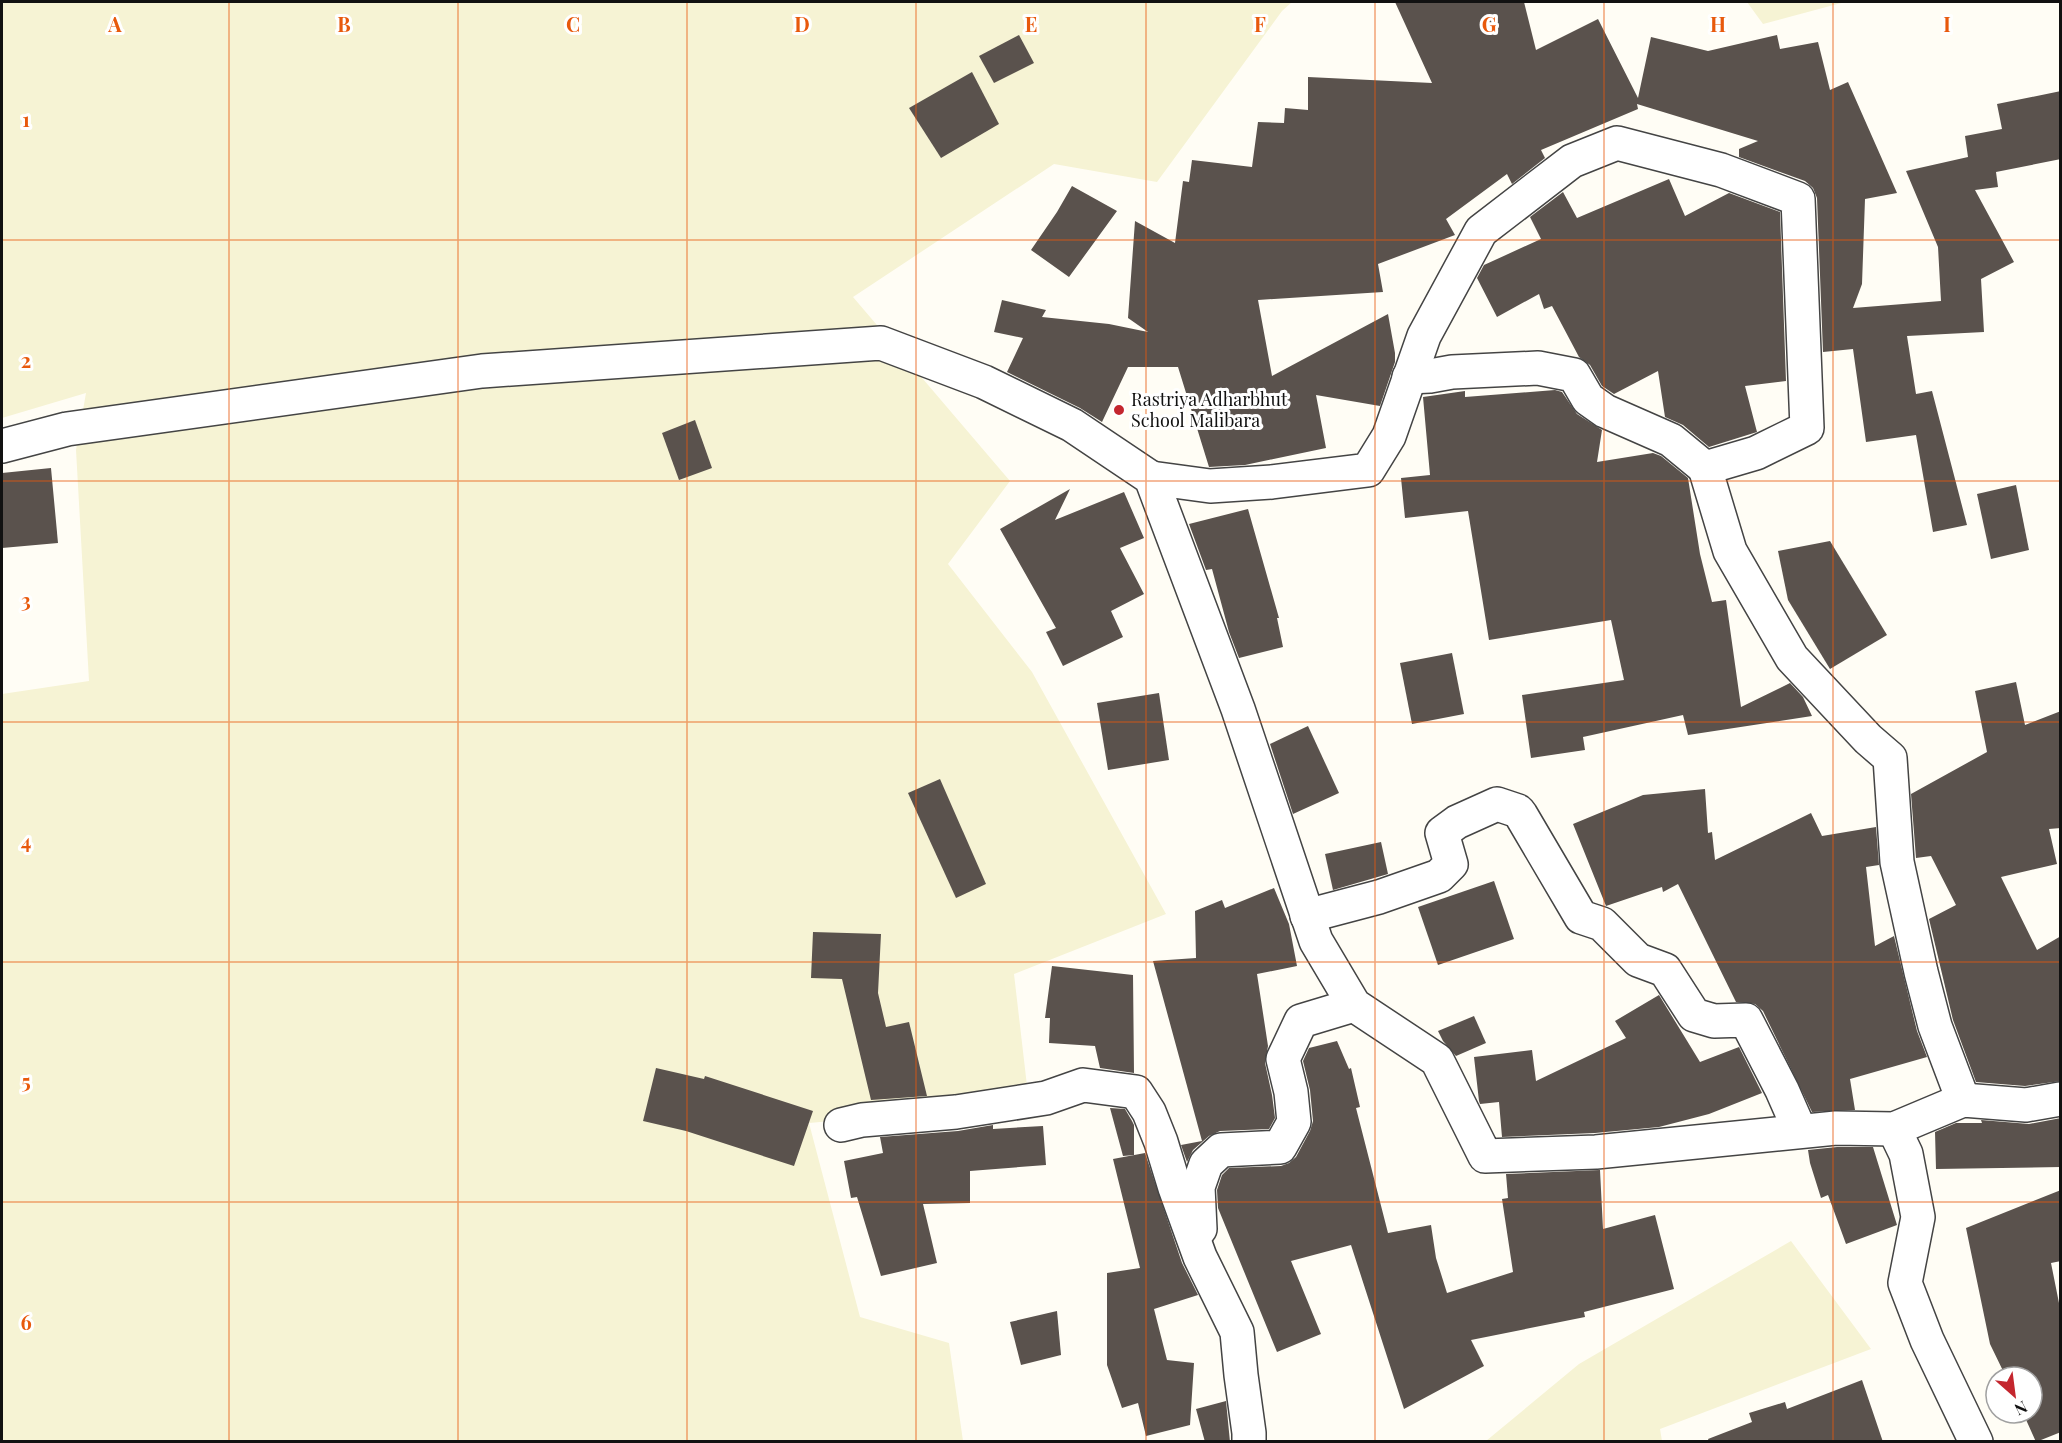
<svg xmlns="http://www.w3.org/2000/svg" width="2062" height="1443" font-family="'Playfair Display',serif">
<rect width="100%" height="100%" fill="#fffdf5"/>
<!-- farmland -->
<g fill="#f6f3d4">
<path d="M2 2H1292L1282 11 1157 182 1054 164 853 297 1010 481 948 564 1032 672 1166 914 1014 974 1029 1103 809 1123 860 1317 949 1343 963 1441H2V694L89 681 76 450 86 393 2 418Z"/>
<path d="M1747 2H1845L1763 24Z"/>
<path d="M1791 1241 1871 1349 1660 1429 1662 1441H1486L1579 1364Z"/>
</g>
<!-- building -->
<g fill="#5a524d">
<path d="M1395 2H1524L1536 50 1598 19 1638 98 1651 37 1708 51 1777 35 1780 49 1818 42 1830 90 1848 82 1897 193 1865 199 1862 284 1853 308 1941 301 1938 247 1906 171 1968 157 1965 136 2002 129 1997 104 2061 91V159L1996 172 1998 187 1975 190 2014 262 1981 279 1984 332 1907 336 1916 394 1932 391 1967 525 1933 532 1916 435 1866 442 1853 349 1823 352 1817 198 1813 188 1805 181 1739 157V149L1758 141 1637 104 1638 109 1541 150 1545 158 1512 184 1507 174 1446 219 1455 235 1378 264 1383 292 1258 300 1272 376 1388 314 1395 353V362L1380 406 1316 395 1326 448 1245 465 1209 467 1178 367H1128L1102 422 1080 408 1007 372 1023 338 994 332 1002 300 1046 310 1042 317 1109 324 1148 332 1128 318 1135 221 1175 243 1183 181 1189 182 1192 160 1252 167 1258 122 1284 123 1285 108 1308 110V77L1432 83Z"/>
<path d="M1019 35 1034 63 994 83 979 56Z"/>
<path d="M972 72 999 124 941 158 909 108Z"/>
<path d="M1669 179 1685 216 1729 193 1780 212 1786 381 1745 386 1757 432 1709 447 1683 425 1665 417 1658 371 1614 394 1602 386 1590 365 1579 357 1552 306 1544 309 1539 294 1497 317 1477 278 1484 265 1541 239 1530 217 1563 192 1577 218Z"/>
<path d="M1072 186 1117 211 1069 277 1031 250 1057 212Z"/>
<path d="M1555 390 1562 392 1577 414 1602 430 1597 462 1653 453 1661 456 1688 478 1700 554 1712 602 1726 600 1741 707 1790 683 1803 697 1812 716 1688 735 1683 715 1583 737 1585 750 1531 758 1522 695 1624 680 1611 620 1489 640 1468 511 1405 518 1401 478 1430 475 1423 397 1465 391V397Z"/>
<path d="M695 420 712 468 679 480 662 433Z"/>
<path d="M51 468 58 543 2 548V473Z"/>
<path d="M2016 485 2029 550 1991 559 1977 494Z"/>
<path d="M1070 489 1055 520 1124 492 1144 538 1120 548 1144 594 1111 611 1123 637 1063 666 1046 632 1056 628 1000 529Z"/>
<path d="M1248 509 1279 618H1277L1283 647 1239 658 1229 632 1212 569 1206 570 1189 524Z"/>
<path d="M1830 541 1887 635 1830 669 1788 600 1778 551Z"/>
<path d="M1452 653 1464 714 1412 724 1400 663Z"/>
<path d="M2016 682 2025 725 2061 711V828L2049 829 2057 864 2001 877 2037 950 2061 936V1081L2025 1086 1976 1082 1953 1020 1929 919 1956 905 1931 856 1916 858 1911 794 1987 752 1975 691Z"/>
<path d="M1159 693 1169 760 1108 770 1097 703Z"/>
<path d="M1308 726 1339 793 1293 814 1270 744Z"/>
<path d="M940 779 986 884 956 898 908 793Z"/>
<path d="M1705 789 1708 833 1712 832 1715 860 1811 813 1822 836 1876 827 1879 865 1866 867 1875 946 1894 936 1917 1031 1927 1057 1850 1079 1855 1110 1812 1112 1763 1011 1755 1004 1736 1002 1678 884 1663 892 1662 887 1606 906 1573 824 1643 795Z"/>
<path d="M1381 842 1388 874 1333 890 1325 854Z"/>
<path d="M1494 881 1514 939 1438 965 1418 907Z"/>
<path d="M1274 888 1289 924 1297 966 1257 974 1268 1046 1265 1063 1272 1095 1275 1118 1269 1129 1220 1131 1209 1136 1193 1150 1187 1162 1181 1145 1202 1141 1153 961 1196 958 1195 911 1222 900 1225 908Z"/>
<path d="M813 932 881 934 878 993 886 1027 909 1022 927 1096 871 1100 842 979 811 978Z"/>
<path d="M1052 966 1133 975 1134 1073 1100 1068 1095 1046 1049 1043 1050 1018H1045Z"/>
<path d="M1659 995 1700 1062 1739 1047 1762 1093 1709 1114 1659 1127 1595 1133 1502 1137 1499 1102 1480 1104 1479 1101 1474 1057 1532 1050 1536 1081 1626 1038 1615 1021Z"/>
<path d="M1474 1016 1486 1043 1456 1056 1443 1041 1438 1031Z"/>
<path d="M1337 1041 1349 1069 1351 1068 1360 1107 1356 1108 1388 1233 1431 1225 1436 1258 1447 1293 1513 1272 1502 1199 1508 1198 1506 1174 1600 1170 1603 1229 1655 1215 1674 1289 1584 1312 1585 1317 1471 1340 1484 1366 1404 1409 1351 1245 1291 1261 1321 1334 1277 1352 1218 1208 1217 1190 1222 1175 1229 1168 1281 1166 1289 1163 1296 1157 1310 1131 1313 1121 1310 1090 1303 1061 1309 1048Z"/>
<path d="M656 1068 704 1079 705 1076 813 1111 794 1166 686 1131 643 1121Z"/>
<path d="M1110 1108 1125 1109 1132 1121 1134 1125V1155L1123 1156Z"/>
<path d="M2061 1118V1167L1936 1169 1935 1132 1956 1123H1982L1981 1120 2029 1124Z"/>
<path d="M993 1125V1129L1043 1126 1046 1165 970 1171V1203L923 1204 937 1263 881 1276 857 1197 851 1198 844 1161 883 1153 880 1137 958 1131Z"/>
<path d="M1837 1147H1873L1897 1225 1846 1244 1828 1195 1821 1198 1810 1163 1808 1150Z"/>
<path d="M1145 1153 1182 1263 1198 1295 1154 1309 1167 1360 1194 1363 1190 1425 1146 1436 1138 1403 1122 1408 1107 1365V1273L1140 1268 1113 1159Z"/>
<path d="M2061 1190V1261L2051 1263 2061 1313V1432L2036 1442 2023 1413H2032V1377H2006L1990 1344 1966 1228Z"/>
<path d="M1057 1311 1061 1355 1021 1365 1010 1322Z"/>
<path d="M1862 1380 1883 1442H1709L1708 1439 1752 1422 1749 1413 1785 1402 1787 1409Z"/>
<path d="M1226 1401 1230 1442H1205L1196 1409Z"/>
</g>
<g fill="none" stroke-linecap="round" stroke-linejoin="round">
<!-- street casing -->
<g stroke="#444" stroke-width="36">
<g id="street">
<path d="M1409 377 1430 376 1452 372 1538 368 1574 375 1588 399 1605 411 1671 440 1705 468"/>
<path d="M2 446 67 429 482 371 881 343 984 382 1072 425 1151 478 1238 709 1316 941 1354 1005 1437 1060 1485 1156 1596 1152 1836 1128 1894 1129 1963 1100 2026 1105 2060 1099"/>
<path d="M1151 478 1210 486 1272 482 1368 470 1389 436 1424 336 1481 231 1572 161 1617 143 1721 170 1798 199 1807 428 1756 453 1705 468 1730 551 1792 658 1868 739 1890 758 1897 862 1921 972 1935 1026 1963 1100"/>
<path d="M1307 916 1379 897 1439 876 1451 864 1442 833 1457 822 1497 804 1518 811 1521 815 1581 917 1602 924 1638 960 1665 970 1694 1015 1714 1021 1746 1020 1782 1090 1800 1131"/>
<path d="M841 1125 862 1120 956 1112 1046 1098 1083 1085 1136 1092 1149 1112 1161 1142 1175 1188 1200 1257 1237 1332 1241 1375 1249 1433V1442"/>
<path d="M1894 1129 1906 1154 1918 1217 1905 1283 1927 1340 1976 1442"/>
<path d="M1200 1229 1198 1187 1206 1164 1221 1150 1280 1147 1294 1122 1291 1092 1283 1059 1301 1021 1354 1005"/>
</g>
</g>
<!-- street -->
<use href="#street" stroke="#fff" stroke-width="33"/>
</g>
<!-- grid -->
<path fill="none" stroke="#e8590c" stroke-width="1.5" stroke-opacity="0.55" d="M229 2V1442M458 2V1442M687 2V1442M916 2V1442M1146 2V1442M1375 2V1442M1604 2V1442M1833 2V1442M2 240H2060M2 481H2060M2 722H2060M2 962H2060M2 1202H2060"/>
<!-- markers -->
<circle fill="#c4262e" stroke="#fff" stroke-width="2" cx="1119" cy="410" r="6"/>
<g text-anchor="middle" stroke-width="6" stroke-linejoin="round" paint-order="stroke">
<!-- poi labels -->
<g font-size="18" fill="#111" stroke="#fff" text-anchor="start">
<text x="1131" y="406">Rastriya Adharbhut<tspan x="1131" dy="21">School Malibara</tspan></text>
</g>
</g>
<g font-size="20" text-anchor="middle" font-weight="bold" fill="#e8590c" stroke="#fff" stroke-width="6" stroke-linejoin="round" paint-order="stroke">
<text x="115" y="32">A</text>
<text x="344" y="32">B</text>
<text x="573" y="32">C</text>
<text x="802" y="32">D</text>
<text x="1031" y="32">E</text>
<text x="1260" y="32">F</text>
<text x="1489" y="32">G</text>
<text x="1718" y="32">H</text>
<text x="1947" y="32">I</text>
<text x="26" y="127">1</text>
<text x="26" y="368">2</text>
<text x="26" y="608">3</text>
<text x="26" y="849">4</text>
<text x="26" y="1089">5</text>
<text x="26" y="1330">6</text>
</g>
<!-- border -->
<rect width="2062" height="1443" fill="none" stroke="#111111" stroke-width="6"/>
<!-- north arrow -->
<g transform="translate(2014 1395) rotate(152)"><circle r="28" fill="#ffffff" stroke="#a0a0a0" stroke-width="1.5"/>
<path d="M0-4.5L10 22L0 15L-10 22Z" fill="#c4262e"/>
<text y="-9" font-size="16" font-weight="bold" text-anchor="middle" fill="#111111">N</text>
</g>
</svg>
